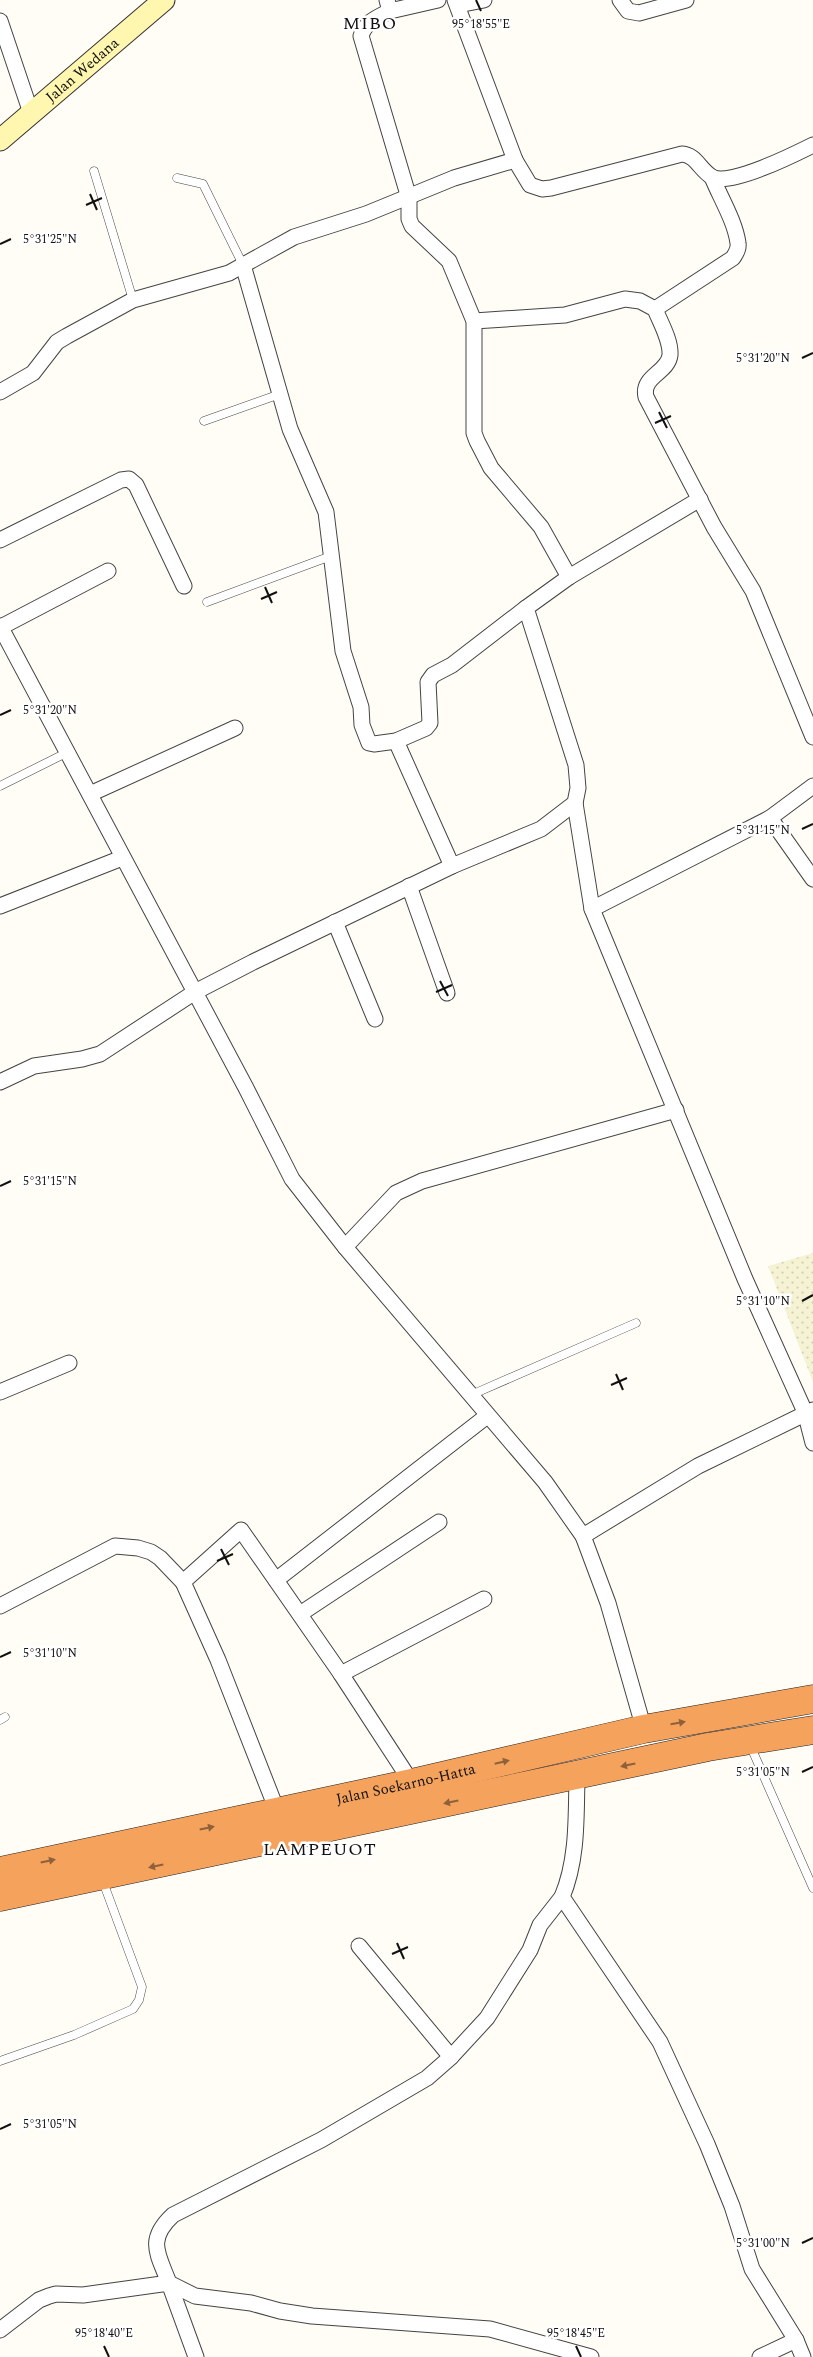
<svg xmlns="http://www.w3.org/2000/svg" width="813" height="2357" font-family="Spectral,serif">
<defs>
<pattern id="farmland-dots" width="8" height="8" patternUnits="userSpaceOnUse" patternTransform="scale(1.25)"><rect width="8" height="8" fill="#f6f3d4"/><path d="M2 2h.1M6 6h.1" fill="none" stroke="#d2cfb5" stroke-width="1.8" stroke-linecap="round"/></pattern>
</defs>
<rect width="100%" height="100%" fill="#fffdf5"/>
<!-- farmland -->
<path fill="url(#farmland-dots)" d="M813 1253V1382L768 1266Z"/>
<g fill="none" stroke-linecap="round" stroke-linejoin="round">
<!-- lane casing -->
<g stroke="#444" stroke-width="9">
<g id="lane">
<path d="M94 171 133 300"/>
<path d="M177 178 203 184 243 265"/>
<path d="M204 421 280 394"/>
<path d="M207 602 331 556"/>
<path d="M0 786 68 752"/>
<path d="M471 1395 636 1323"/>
<path d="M0 1720 5 1717"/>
<path d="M750 1745 813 1888"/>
<path d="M0 2061 74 2035 133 2009 139 2000 142 1987 102 1879"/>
</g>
</g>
<!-- street casing -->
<g stroke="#444" stroke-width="17">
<g id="street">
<path d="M387 0 390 11 438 0"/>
<path d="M455 0 515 160 530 185 542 189 551 188 682 154C696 155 700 170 712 177 729 187 795 154 813 145"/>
<path d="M620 0 628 11 639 13 686 0"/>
<path d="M458 5 484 0"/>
<path d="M390 11C378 17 365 22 361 36L409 198V219L412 226 449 261 474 321V433L477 441 491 468 541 527 569 577"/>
<path d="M0 21 31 113"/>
<path d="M243 265 290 429 326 512 343 651 361 707 362 725 369 743 374 744 396 741 426 728 430 723 428 682 433 675 452 665 526 608"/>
<path d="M655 309 733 258C736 253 739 249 738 243 735 221 720 197 712 177"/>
<path d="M474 321 565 315 625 299 640 301 655 309C660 322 671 340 670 355 668 373 641 376 646 397L714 527 753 591 813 737"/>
<path d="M0 392 33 373 57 342 67 336 133 300 229 273 294 237 366 214 454 178 515 160"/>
<path d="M0 540 121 480 129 479 136 485 184 586"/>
<path d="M0 626 246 1088 292 1179 345 1247 545 1482 583 1536 608 1603 644 1729"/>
<path d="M1 627 108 571"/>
<path d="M396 741 452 866"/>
<path d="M90 794 235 728"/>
<path d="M575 803 592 909 745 1279 805 1412 813 1443"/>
<path d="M770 818 813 879"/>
<path d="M409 886 447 993"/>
<path d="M0 906 122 858"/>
<path d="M592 909 770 818 813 786"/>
<path d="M335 922 375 1019"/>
<path d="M0 1082 34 1066 82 1059 100 1054 195 992 253 962 452 866 541 829 575 803 578 788 576 765 526 608 569 577 700 499"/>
<path d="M345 1247 396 1193 422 1181 676 1110"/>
<path d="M0 1392 69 1363"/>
<path d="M583 1536 698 1466 813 1410"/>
<path d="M276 1580 487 1416"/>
<path d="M0 1606 115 1546 138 1548 151 1552 160 1558 183 1582"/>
<path d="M300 1614 439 1522"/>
<path d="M341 1674 484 1599"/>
<path d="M577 1775C576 1816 578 1859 562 1897L660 2042 707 2144 732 2206 752 2269 796 2340 803 2357"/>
<path d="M278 1813 218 1660 183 1582 241 1530 341 1674 412 1783"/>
<path d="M562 1897 540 1925 530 1950 487 2018 451 2057 427 2078 321 2140 173 2215C146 2240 158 2254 169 2283L195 2296 251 2303 280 2311 312 2316 490 2329 591 2357"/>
<path d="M359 1946 451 2057"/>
<path d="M0 2330 39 2300 49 2296 56 2294 83 2295 169 2283 196 2357"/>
<path d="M760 2357 796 2340"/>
</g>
</g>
<!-- secondary casing -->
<g stroke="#333" stroke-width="23">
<g id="secondary">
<path id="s1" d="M0 140 164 0"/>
</g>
</g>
<!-- highway casing -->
<g stroke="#222" stroke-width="29">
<g id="highway">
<path id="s2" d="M0 1871 412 1783 644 1729 813 1699"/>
<path d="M0 1897 708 1747 813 1730"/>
</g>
</g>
<!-- lane -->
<use href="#lane" stroke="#fff" stroke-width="8"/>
<!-- street -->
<use href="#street" stroke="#fff" stroke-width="15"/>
<!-- secondary -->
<use href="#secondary" stroke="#fff6b0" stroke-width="21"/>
<!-- highway -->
<use href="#highway" stroke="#f5a25d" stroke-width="28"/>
</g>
<!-- one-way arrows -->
<defs><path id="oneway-solid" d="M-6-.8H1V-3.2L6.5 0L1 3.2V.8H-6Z" transform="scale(1.25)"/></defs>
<g fill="#8e613b">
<use href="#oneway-solid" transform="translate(678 1723) rotate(-10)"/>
<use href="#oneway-solid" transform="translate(502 1762) rotate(-13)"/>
<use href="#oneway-solid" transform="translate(628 1765) rotate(168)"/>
<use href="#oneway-solid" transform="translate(451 1802) rotate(168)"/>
<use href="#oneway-solid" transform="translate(207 1828) rotate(-12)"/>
<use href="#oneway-solid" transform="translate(48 1861) rotate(-12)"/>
<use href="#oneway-solid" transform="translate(156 1866) rotate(168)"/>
</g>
<!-- ticks -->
<path fill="none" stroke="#111" stroke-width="2" d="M476 0 481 11M90 194 97 210M86 205 102 198M0 244 11 239M802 358 813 353M659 412 667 428M655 423 671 416M265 587 272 603M261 599 277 592M0 715 11 710M802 829 813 824M440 981 448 996M436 992 452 985M0 1186 11 1181M802 1301 813 1295M616 1374 623 1390M611 1385 627 1378M221 1549 229 1565M217 1561 233 1554M0 1657 11 1652M802 1772 813 1767M397 1943 404 1959M392 1954 408 1947M0 2129 11 2124M802 2243 813 2238M104 2346 109 2357M576 2346 581 2357"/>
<g text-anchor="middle" stroke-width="5" stroke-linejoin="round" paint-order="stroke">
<!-- street labels -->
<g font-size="15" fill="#111" stroke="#fff">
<text dy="5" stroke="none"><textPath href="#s1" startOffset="108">Jalan Wedana</textPath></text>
<text dy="5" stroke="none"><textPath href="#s2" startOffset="415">Jalan Soekarno-Hatta</textPath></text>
</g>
<!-- quarter labels -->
<g font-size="18" letter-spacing="1" fill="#111" stroke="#fff">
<text x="370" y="29">MIBO</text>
<text x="320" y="1855">LAMPEUOT</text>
</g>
</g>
<g font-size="12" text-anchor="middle" fill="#111" stroke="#fff" stroke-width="5" stroke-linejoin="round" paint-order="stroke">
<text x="481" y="28">95°18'55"E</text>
<text x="50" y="243">5°31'25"N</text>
<text x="763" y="362">5°31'20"N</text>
<text x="50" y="714">5°31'20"N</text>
<text x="763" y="834">5°31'15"N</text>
<text x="50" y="1185">5°31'15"N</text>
<text x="763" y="1305">5°31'10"N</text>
<text x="50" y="1657">5°31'10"N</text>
<text x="763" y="1776">5°31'05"N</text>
<text x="50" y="2128">5°31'05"N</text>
<text x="763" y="2247">5°31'00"N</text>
<text x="104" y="2337">95°18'40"E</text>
<text x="576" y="2337">95°18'45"E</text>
</g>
</svg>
